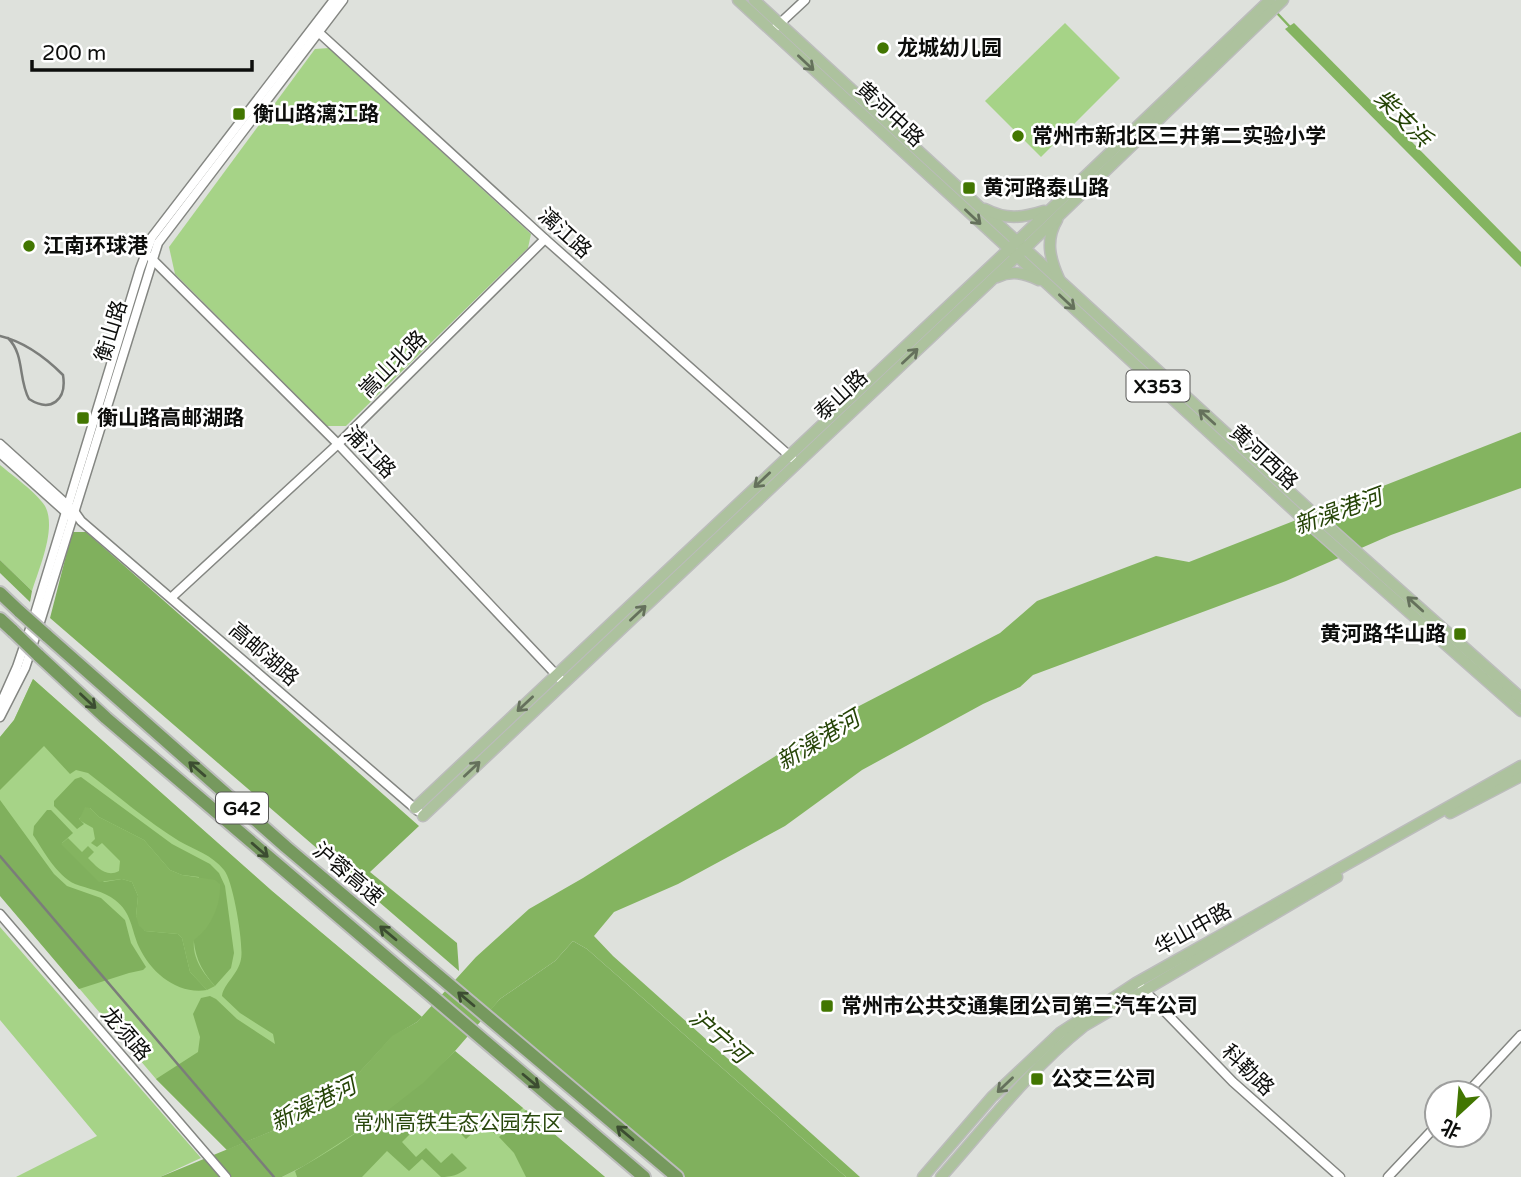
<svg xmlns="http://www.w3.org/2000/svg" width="1521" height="1177" font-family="'Varela Round','Noto Sans SC',sans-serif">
<rect width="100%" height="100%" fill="#dee1dc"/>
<!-- green -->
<g fill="#a6d387">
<path d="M1065 23 1120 78 1041 157 985 101Z"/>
<path d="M329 48 531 234 528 248 346 426H327L175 274 169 247 315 49Z"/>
<path d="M0 465C13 476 36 492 45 506 57 528 39 568 32 591L0 560Z"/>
<path d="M33 679 272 891 422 1017 227 1150 156 1079 0 895V737L14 720Z"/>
<path d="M0 927 201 1158 160 1177H16L97 1136 0 1020Z"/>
<path d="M455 1051 605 1177H282L304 1166 423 1083Z"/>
</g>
<!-- forest -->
<g fill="#80b05d">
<path d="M72 532H86L419 826 370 872 457 943 459 971 50 618Z"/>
<path d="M0 560 32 591 30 602 0 573Z"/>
<path d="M33 679 272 891 422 1017 417 1022 392 1037 336 1098 284 1126 227 1150 156 1079 198 1052 200 1037 193 1014 201 998 210 996 216 999 237 1019 275 1044 273 1034 240 1013 222 996C224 983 238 975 241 959 244 945 233 880 224 870 212 855 195 850 179 841 147 821 118 796 88 773L76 770 70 774 44 746 0 790V737L14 720Z"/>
<path d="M81 777 172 844 210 864 219 873 225 886 234 953 231 968 215 986C183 951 195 921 199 877L182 875 170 870 144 840 99 817 90 808 79 819 84 824 77 829 54 806V801L75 779Z"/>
<path d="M0 800 54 874 67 886 101 898 125 920 131 943 146 967 143 970 129 973 79 989 0 896Z"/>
<path d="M47 810H51L73 833 62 843 104 882 122 879 132 882 138 896 136 916 145 931 178 934 182 938 190 972 207 990C178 995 151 973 139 947 131 929 132 913 115 900 104 891 88 889 75 884 56 875 44 851 33 835L34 826Z"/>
<path d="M573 941 587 949 846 1177H685L489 1011 500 999 555 961Z"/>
<path d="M455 1051 523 1108 495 1134 476 1117 471 1122 477 1129 466 1139 451 1124 441 1133 426 1118 402 1142 416 1157 426 1148 441 1163 452 1153 467 1168C459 1175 451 1177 441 1177L422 1159 409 1171 387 1151 362 1177H297L295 1171C354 1138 407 1098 455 1051Z"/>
<path d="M526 1110 605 1177H526L514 1153 499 1137Z"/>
</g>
<!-- water -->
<g fill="#84b460">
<path d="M1294 23 1521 252V267L1285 29Z"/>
<path d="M1521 432V488L1391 535 1286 581 1033 675 1020 687 983 704 862 770 785 826 678 884 614 912 594 936 613 956 860 1177H846L587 949 573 941 555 961 500 999 455 1051 423 1083 374 1121 304 1166 282 1177H160L284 1126 336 1098 392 1036 417 1022 476 957 529 909 583 878 834 719 1000 633 1037 601 1156 556 1189 562Z"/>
<path d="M85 807 90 808 99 817 144 840 170 870 182 875 215 880 220 884C221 905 211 928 194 940 192 958 203 973 215 986L207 990 190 972 182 938 178 934 145 931 139 926 136 916 138 896 132 882 122 879 99 882 61 844 68 838 82 852 88 846 94 852 88 858C97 867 106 878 119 871L120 861 102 843 97 847 91 843 95 839 93 828 79 820Z"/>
</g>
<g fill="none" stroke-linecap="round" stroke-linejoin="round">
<!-- stream -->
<path stroke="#84b460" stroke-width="2.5" d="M1276 12 1291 28"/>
<!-- minor casing -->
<g stroke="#848682" stroke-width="11">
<g id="minor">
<path d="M776 27 805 0"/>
<path d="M315 29 545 239 792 458"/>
<path d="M150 257 338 444 564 683"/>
<path d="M0 444 74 511 81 521 418 811"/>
<path d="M0 453 69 515"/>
<path d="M172 597 338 444 545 239"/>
<path d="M0 705 17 667 34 617 140 269 152 237 334 0"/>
<path d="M0 717 25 668 40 622 158 243 343 0"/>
<path d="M0 914 226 1177"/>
<path d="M1142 988 1233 1082 1340 1177"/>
<path d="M1467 1093 1521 1035"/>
<path d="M1388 1177 1437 1125"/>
</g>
</g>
<!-- major casing -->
<g stroke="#bbbcbb" stroke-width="13">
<g id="major">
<path d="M738 0 1300 516 1521 711"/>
<path d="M754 0 1312 512 1521 698"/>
<path d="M985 209C1006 220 1022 218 1044 211"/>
<path d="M1057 220C1045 240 1050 259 1059 279"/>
<path d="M997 277C1012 270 1024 273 1039 280"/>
<path d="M415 808 1009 249 1270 0"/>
<path d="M1450 813 1521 776"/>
<path d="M423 816 1017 256 1283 0"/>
<path d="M923 1177 992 1097 1060 1033 1136 983 1521 766"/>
<path d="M941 1177C987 1125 1030 1069 1084 1026L1337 877"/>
</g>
</g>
<!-- highway casing -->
<g stroke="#bbbcbb" stroke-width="16">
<g id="highway">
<path d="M0 593 20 612"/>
<path d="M0 619 13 631"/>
<path d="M46 635 286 847 677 1177"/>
<path d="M38 655 106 718 644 1177"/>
</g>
</g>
<!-- minor -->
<use href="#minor" stroke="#fff" stroke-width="8"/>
<!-- major -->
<use href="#major" stroke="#adc29e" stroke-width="10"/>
<!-- highway -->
<use href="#highway" stroke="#76995e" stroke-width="12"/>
<!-- rail -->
<g stroke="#7b7d7a" stroke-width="2.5">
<path d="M0 336C25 342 45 357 63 375 67 400 51 413 29 399 18 379 25 355 8 338"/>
<path d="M0 856 274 1177"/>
</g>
<!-- highway-bridge casing -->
<g stroke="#bbbcbb" stroke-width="16" stroke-linecap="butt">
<g id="highway-bridge">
<path d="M20 612 46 635"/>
<path d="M13 631 38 655"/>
</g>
</g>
<!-- highway-bridge -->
<use href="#highway-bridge" stroke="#76995e" stroke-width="12"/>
</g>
<!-- one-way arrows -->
<defs><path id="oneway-shaft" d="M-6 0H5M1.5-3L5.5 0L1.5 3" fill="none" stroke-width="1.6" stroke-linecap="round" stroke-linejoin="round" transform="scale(1.75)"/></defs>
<g stroke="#65715c">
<use href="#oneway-shaft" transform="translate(806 63) rotate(43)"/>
<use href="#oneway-shaft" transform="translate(973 217) rotate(43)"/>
<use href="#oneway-shaft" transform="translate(1067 302) rotate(43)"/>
<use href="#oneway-shaft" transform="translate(910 356) rotate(-43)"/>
<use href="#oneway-shaft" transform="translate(1207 417) rotate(-138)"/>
<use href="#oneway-shaft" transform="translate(762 480) rotate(137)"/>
<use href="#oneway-shaft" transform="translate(1415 604) rotate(-138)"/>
<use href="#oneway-shaft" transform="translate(638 613) rotate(-43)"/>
<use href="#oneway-shaft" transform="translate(525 704) rotate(137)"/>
<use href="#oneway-shaft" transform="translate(472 769) rotate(-43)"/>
<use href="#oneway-shaft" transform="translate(1005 1085) rotate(136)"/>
</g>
<g stroke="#3c4d31">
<use href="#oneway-shaft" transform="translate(88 701) rotate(43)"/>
<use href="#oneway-shaft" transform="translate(197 769) rotate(-139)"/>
<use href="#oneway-shaft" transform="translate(260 850) rotate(41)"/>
<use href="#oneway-shaft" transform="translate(388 933) rotate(-140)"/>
<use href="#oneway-shaft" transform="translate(466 999) rotate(-140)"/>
<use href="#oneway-shaft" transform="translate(531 1081) rotate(40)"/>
<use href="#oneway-shaft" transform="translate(625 1133) rotate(-140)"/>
</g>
<!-- markers -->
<g fill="#427601" stroke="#fff" stroke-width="2.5">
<circle cx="883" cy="48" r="7"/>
<rect x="232" y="107" width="14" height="14" rx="3.5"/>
<circle cx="1018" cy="136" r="7"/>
<rect x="962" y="181" width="14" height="14" rx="3.5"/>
<circle cx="29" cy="246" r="7"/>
<rect x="76" y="411" width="14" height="14" rx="3.5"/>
<rect x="1453" y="627" width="14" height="14" rx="3.5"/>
<rect x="820" y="999" width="14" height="14" rx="3.5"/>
<rect x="1030" y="1072" width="14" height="14" rx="3.5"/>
</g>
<g text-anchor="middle" stroke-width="5" stroke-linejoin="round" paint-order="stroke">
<!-- shield labels -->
<g fill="#fff" stroke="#565655" stroke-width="2">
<rect x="1126.5" y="370.5" width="63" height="31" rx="5"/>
<rect x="216" y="792.5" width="52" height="31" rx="5"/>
</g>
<g font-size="19" font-weight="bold" fill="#0d0e0c">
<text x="1158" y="393">X353</text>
<text x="242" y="815">G42</text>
</g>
<!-- poi labels -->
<g font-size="21" font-weight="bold" fill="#0d0e0c" stroke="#fff" text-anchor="start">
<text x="897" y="55">龙城幼儿园</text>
<text x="253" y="121">衡山路漓江路</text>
<text x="1032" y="143">常州市新北区三井第二实验小学</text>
<text x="983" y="195">黄河路泰山路</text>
<text x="43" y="253">江南环球港</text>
<text x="97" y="425">衡山路高邮湖路</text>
<text x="1446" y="641" text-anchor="end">黄河路华山路</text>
<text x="841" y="1013">常州市公共交通集团公司第三汽车公司</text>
<text x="1051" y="1086">公交三公司</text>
</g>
<!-- street labels -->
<g font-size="21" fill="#0d0e0c" stroke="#fff">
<text transform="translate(890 114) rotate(43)" y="7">黄河中路</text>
<text transform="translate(565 233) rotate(42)" y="7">漓江路</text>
<text transform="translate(111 331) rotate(-73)" y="7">衡山路</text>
<text transform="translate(393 364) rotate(-45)" y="7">嵩山北路</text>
<text transform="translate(841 395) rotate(-43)" y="7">泰山路</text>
<text transform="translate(370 452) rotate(46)" y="7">浦江路</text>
<text transform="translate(1264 457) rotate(43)" y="7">黄河西路</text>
<text transform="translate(264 654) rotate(41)" y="7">高邮湖路</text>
<text transform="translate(348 874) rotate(40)" y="7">沪蓉高速</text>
<text transform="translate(1193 929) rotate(-29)" y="7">华山中路</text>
<text transform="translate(126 1034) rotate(49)" y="7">龙须路</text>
<text transform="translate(1248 1070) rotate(44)" y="7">科勒路</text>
</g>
<!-- park labels -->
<g font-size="21" fill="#29480c" stroke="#fff">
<text x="458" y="1130">常州高铁生态公园东区</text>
</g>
<!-- water labels -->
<g font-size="23" font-style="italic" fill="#254406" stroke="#fff">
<text transform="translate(1403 118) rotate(45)" y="8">柴支浜</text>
<text transform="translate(1338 511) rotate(-20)" y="8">新澡港河</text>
<text transform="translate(818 740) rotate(-31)" y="8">新澡港河</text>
<text transform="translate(719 1036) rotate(41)" y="8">沪宁河</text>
<text transform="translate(313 1104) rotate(-26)" y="8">新澡港河</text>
</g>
</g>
<!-- north arrow -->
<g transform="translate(1458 1114) rotate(206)"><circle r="33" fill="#ffffff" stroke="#9e9f9e" stroke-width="2"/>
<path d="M0-5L12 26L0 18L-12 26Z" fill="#427601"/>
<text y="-10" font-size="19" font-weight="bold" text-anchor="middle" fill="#0d0e0c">北</text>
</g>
<!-- scale -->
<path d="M32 60v10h220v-10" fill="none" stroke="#0d0e0c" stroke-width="3.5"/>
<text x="42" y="60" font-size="21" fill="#0d0e0c" stroke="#ffffff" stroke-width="5" paint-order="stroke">200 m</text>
</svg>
